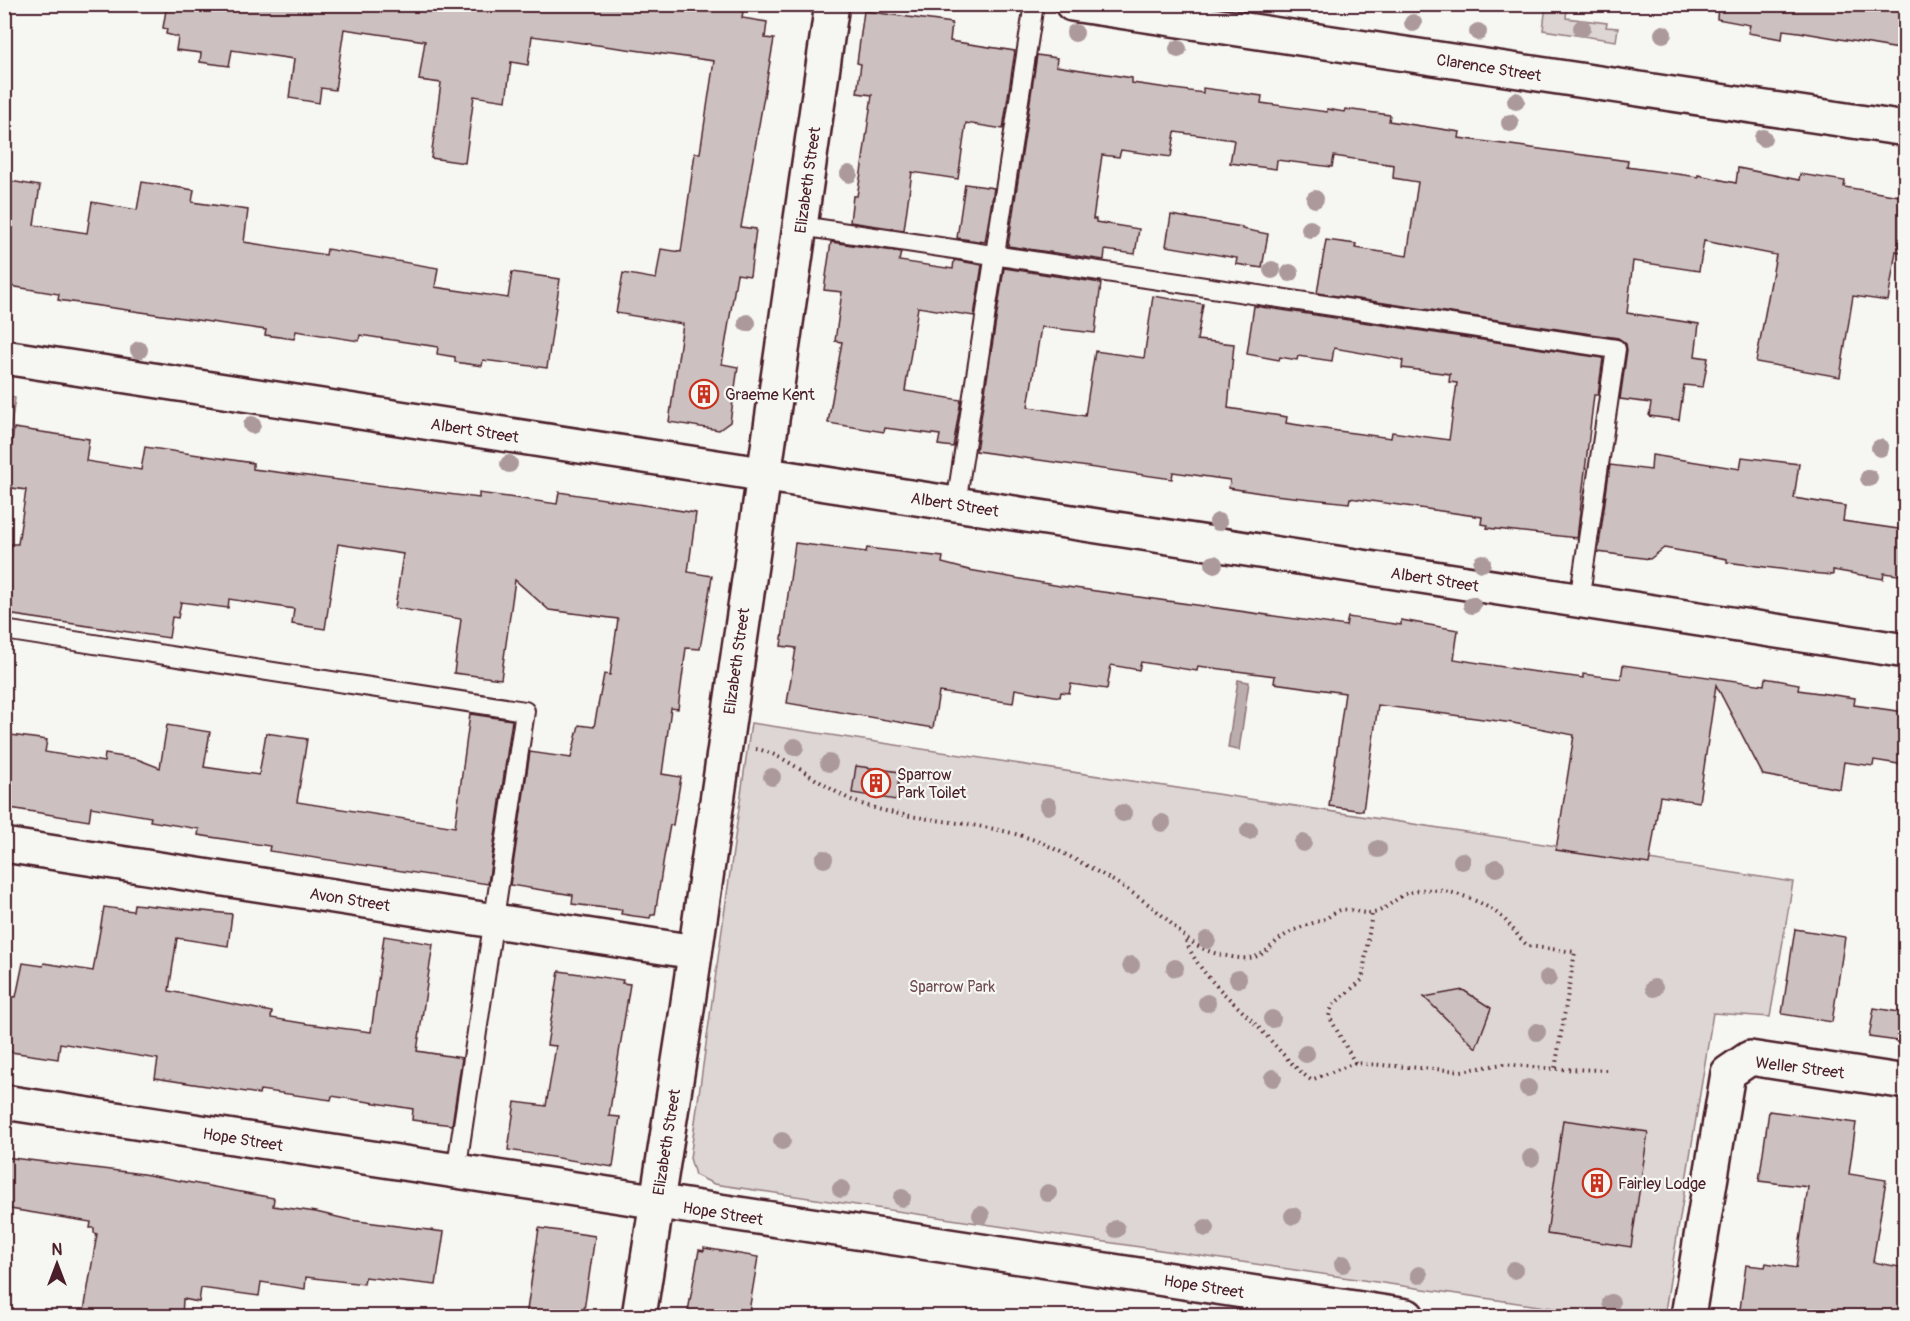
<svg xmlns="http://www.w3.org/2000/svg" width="1910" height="1321" font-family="Pangolin,sans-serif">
<rect width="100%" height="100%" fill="#f6f6f2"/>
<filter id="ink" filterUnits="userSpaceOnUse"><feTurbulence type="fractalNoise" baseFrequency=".0167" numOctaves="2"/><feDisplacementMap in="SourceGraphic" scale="12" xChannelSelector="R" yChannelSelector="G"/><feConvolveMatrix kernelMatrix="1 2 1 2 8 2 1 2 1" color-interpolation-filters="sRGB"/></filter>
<g filter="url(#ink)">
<!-- green -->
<g fill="#ddd6d5" stroke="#947a80" stroke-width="1.5">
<path d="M1546 5H1567L1566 18 1607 23 1606 27 1618 28 1616 41 1543 30Z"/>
<path d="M5 396 15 398 5 468 4 396Z"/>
<path d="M751 723 1793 882 1770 1017 1713 1013 1665 1311 1632 1316H1606L714 1184 695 1175 690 1158Z"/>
</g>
<!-- water -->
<path fill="#bbadae" stroke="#8e747a" stroke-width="1.5" d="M1238 680 1249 682 1239 750 1228 748Z"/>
<!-- building -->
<g fill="#ccc1c0" stroke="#4a1f2b" stroke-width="1.5">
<path d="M167 4H629L668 10 669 4H744L742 18 767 22 765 38 774 39 741 227 756 229 750 276 737 274 722 364 738 367 730 422 719 430 669 422 683 324 616 313 623 273 656 279 661 249 681 252 695 153H700L714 61 532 36 528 65 511 62 506 101 474 96 465 163 431 158 441 83 419 80 425 41 344 29 335 90 321 88 319 103 289 98 294 59 232 50 229 66 200 62 201 53 176 50 178 37 166 34 167 29 163 28Z"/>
<path d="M1718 4H1905V50L1799 32 1783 30 1782 39 1748 33 1750 25 1717 19Z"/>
<path d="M864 11 952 23 950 41 1015 51 1003 129 966 123 958 179 912 172 904 230 850 222 853 196H857L861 173 872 95 857 93 861 64 857 63Z"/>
<path d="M1037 55 1057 58 1056 66 1132 78V83L1203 93V88L1262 96 1261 103 1327 112V109L1344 112 1345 109 1390 115 1389 121 1460 132 1459 138 1628 161 1627 167 1698 177V175L1736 183 1738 168 1799 180 1800 174 1845 181 1844 187 1905 197V253L1896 251 1888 301 1853 296 1840 377 1756 362 1776 255 1704 241 1699 271 1633 261 1627 313 1699 324 1695 356 1708 358 1703 387 1684 385 1679 420 1649 416 1651 403 1620 399 1627 350 1626 344 1618 338 1317 293 1326 240 1356 244 1355 248 1407 256 1418 182 1393 178 1394 165 1334 156 1332 167 1277 160 1276 169 1230 163 1234 140 1175 132 1171 157 1121 150 1119 157 1102 155 1093 219H1096V222L1139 229 1135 254 1105 250 1104 260 1008 246Z"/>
<path d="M4 180 40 186 34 225 87 233 92 202 137 210 142 182 194 190 192 202 248 210 244 242 326 255 327 249 438 268 435 287 508 298 512 272 560 279 547 368 483 360 482 366 455 362V357L437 354 438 347 360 335 359 341 296 331 294 339 265 335 266 330 58 300 59 294 4 285Z"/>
<path d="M965 184 994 188 985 242 957 238Z"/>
<path d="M1171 215 1242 227V229L1268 234 1262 268 1236 264 1237 258 1166 246Z"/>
<path d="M831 242 901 252 899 261 953 269 954 260 982 265 974 316 918 307 905 391 961 400 953 447 938 445 940 435 885 428 884 432 828 423 842 342 835 341 842 292 824 290Z"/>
<path d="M1004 268 1101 283 1095 333 1041 327 1028 407 1085 416 1095 351 1144 358 1153 296 1203 304 1197 340 1234 344 1228 408 1287 417 1286 423 1338 431 1391 438 1392 432 1449 440 1457 383 1449 382 1450 374 1402 368 1403 360 1334 348 1332 361 1298 356 1297 360 1280 357 1279 360 1247 354 1254 306 1603 358 1598 395H1594L1577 538 1487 528 1488 525 1481 524 1482 517 1406 506 1350 498 1349 503 1274 495 1229 488 1230 480 1173 472 1172 479 976 451Z"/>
<path d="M14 428 89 439 86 461 141 470 145 447 253 463V469L479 498V493L557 504 559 492 696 513 688 572 712 576 700 649 686 648 678 709 671 708 662 774 681 777 673 825H670L664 857 655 915H651L650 918 634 916 621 914 622 910 572 904 573 895 510 885 530 752 571 758 579 725 594 727 604 674 610 675 618 619 549 610 515 580 501 679 454 673 461 619 395 608 403 554 338 544 325 629 292 624 294 609 229 599 228 608 181 602 178 618 172 617 169 638 7 614 11 593 4 592V587L11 544H18L26 490 5 487Z"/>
<path d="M1652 455 1740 469 1742 457 1799 464 1794 498 1845 506 1843 521 1905 530V576L1884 573 1883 579 1833 570V575L1810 573 1727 562V559L1664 548 1650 559 1598 552 1610 465 1651 470Z"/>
<path d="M795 543 866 552 867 548 943 557 942 563 969 570 1060 586 1346 626 1348 617 1401 625V620L1458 630 1454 659 1522 670 1583 678V674L1621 679 1623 665 1764 685 1765 678 1799 684 1798 690 1855 698 1854 705 1905 712V765L1874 760 1873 766 1844 762 1840 789 1763 775 1716 685 1699 802 1660 796 1649 864 1556 850 1574 735 1513 723 1378 705 1363 811 1329 806 1345 693 1274 683 1275 676 1198 666 1197 671 1141 662 1139 670 1111 665 1107 689 1071 684 1069 693 1061 692 1060 697 1015 689 1013 703 939 692 933 728 787 703 796 648 781 646Z"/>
<path d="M470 714 512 720 488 884 269 851 270 846 198 835 199 829 150 821 151 817 91 807 89 821 4 807V734L47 740 45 752 104 762 105 754 137 759 160 768 167 725 210 732 204 767 259 775 266 733 307 739 297 802 455 827Z"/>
<path d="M856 766 900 772 896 800 852 793Z"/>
<path d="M134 904 232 914 228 946 177 938 169 991 272 1012 271 1018 308 1024 371 1032 384 936 433 944 417 1051 462 1058 452 1125 412 1120 413 1109 332 1096 331 1100 260 1090 259 1094 155 1078 158 1059 60 1043 58 1059 4 1051V996L16 997 23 963 43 966 44 963 93 971 104 907 133 911Z"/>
<path d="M1795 929 1845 937 1832 1022 1782 1014Z"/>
<path d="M559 971 623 980 622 983 630 984 609 1116 620 1117 613 1167 508 1150 515 1102 546 1106 556 1046 547 1045Z"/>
<path d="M1463 990 1491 1008 1476 1048 1424 997Z"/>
<path d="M1874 1008 1905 1013V1042L1869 1037Z"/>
<path d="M1769 1111 1856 1123 1849 1174 1886 1180 1873 1262 1905 1268V1317H1739L1746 1265 1765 1267 1766 1263 1796 1268 1808 1187 1759 1181Z"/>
<path d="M1563 1120 1648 1132 1631 1247 1547 1234Z"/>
<path d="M4 1157 143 1174 274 1198 273 1206 316 1212 350 1220 444 1232 436 1285 365 1277 364 1284 306 1277 305 1289 261 1282 259 1296 201 1288 199 1302 183 1299 182 1317H83L97 1234 94 1233V1228H90L91 1222 4 1208Z"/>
<path d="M539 1228 595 1236 583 1317H526Z"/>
<path d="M704 1248 758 1257 748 1317H687L699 1250 704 1251Z"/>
</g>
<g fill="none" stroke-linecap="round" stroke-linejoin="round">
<!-- service casing -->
<g stroke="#4a1f2b" stroke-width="22">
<g id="service">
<path d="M801 226 1616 349 1579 601"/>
<path d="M956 504 1034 4"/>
<path d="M4 630 525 711 456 1172"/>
</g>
</g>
<!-- minor casing -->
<g stroke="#4a1f2b" stroke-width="38">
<g id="minor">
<path d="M1072 4 1906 129"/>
<path d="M4 357 1906 651"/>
<path d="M4 845 695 952"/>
<path d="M4 1102 1407 1316"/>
<path d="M1688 1316 1728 1073 1750 1058 1906 1082"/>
</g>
</g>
<!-- tertiary casing -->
<g stroke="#4a1f2b" stroke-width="38">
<path id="tertiary" d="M639 1316 685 1023 832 4"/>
</g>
<!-- path -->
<g stroke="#4a1f2b" stroke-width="4" stroke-dasharray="1.5 4.5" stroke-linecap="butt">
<path d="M756 749C785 753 826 791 859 803 922 826 992 818 1053 848 1088 866 1126 886 1157 911 1186 935 1190 950 1232 957 1268 963 1266 944 1291 932 1302 926 1314 923 1325 919 1330 916 1336 911 1341 910 1354 908 1364 916 1377 912 1389 907 1398 896 1411 892 1439 883 1488 901 1507 922 1514 930 1519 938 1528 946L1575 952 1555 1069"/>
<path d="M1186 941C1200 977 1232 999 1258 1027 1276 1045 1290 1065 1311 1080L1355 1063 1461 1071 1503 1064 1555 1069 1609 1070"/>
<path d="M1355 1063 1329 1016 1332 1006 1362 980 1372 913"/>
</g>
<!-- service -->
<use href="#service" stroke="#f6f6f2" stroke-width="18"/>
<!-- minor -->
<use href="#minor" stroke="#f6f6f2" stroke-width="33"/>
<!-- tertiary -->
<use href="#tertiary" stroke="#f6f6f2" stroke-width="33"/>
</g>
<!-- trees -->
<g fill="#ac999c">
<circle cx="1413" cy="23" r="9"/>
<circle cx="1582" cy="28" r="9"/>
<circle cx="1478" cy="32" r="9"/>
<circle cx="1075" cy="33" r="9"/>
<circle cx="1663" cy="34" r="9"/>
<circle cx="1178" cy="49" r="9"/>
<circle cx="1516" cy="101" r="9"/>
<circle cx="1510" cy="123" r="9"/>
<circle cx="1763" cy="138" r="9"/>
<circle cx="849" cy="174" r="9"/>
<circle cx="1315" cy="199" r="9"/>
<circle cx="1310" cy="229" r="9"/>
<circle cx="1272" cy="270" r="9"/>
<circle cx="1290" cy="273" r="9"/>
<circle cx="747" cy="323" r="9"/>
<circle cx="139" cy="350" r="9"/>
<circle cx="252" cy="425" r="9"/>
<circle cx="1880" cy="448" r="9"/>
<circle cx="509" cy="464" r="9"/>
<circle cx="1869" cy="478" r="9"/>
<circle cx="1218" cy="522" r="9"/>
<circle cx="1482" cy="563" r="9"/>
<circle cx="1214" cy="564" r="9"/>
<circle cx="1472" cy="605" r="9"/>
<circle cx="795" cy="747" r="9"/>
<circle cx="829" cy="763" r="9"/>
<circle cx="772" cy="777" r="9"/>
<circle cx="1048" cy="806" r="9"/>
<circle cx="1123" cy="813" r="9"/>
<circle cx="1162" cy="823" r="9"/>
<circle cx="1249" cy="831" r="9"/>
<circle cx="1303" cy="843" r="9"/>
<circle cx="1378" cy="849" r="9"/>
<circle cx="824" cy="859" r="9"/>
<circle cx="1462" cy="861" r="9"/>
<circle cx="1496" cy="868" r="9"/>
<circle cx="1207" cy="940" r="9"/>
<circle cx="1131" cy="965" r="9"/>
<circle cx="1175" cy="968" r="9"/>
<circle cx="1548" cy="978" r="9"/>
<circle cx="1238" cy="979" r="9"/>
<circle cx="1654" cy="988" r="9"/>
<circle cx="1207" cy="1003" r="9"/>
<circle cx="1272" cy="1019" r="9"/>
<circle cx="1537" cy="1032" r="9"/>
<circle cx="1306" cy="1054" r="9"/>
<circle cx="1273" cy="1078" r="9"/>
<circle cx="1528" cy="1088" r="9"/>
<circle cx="782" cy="1141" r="9"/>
<circle cx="1531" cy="1158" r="9"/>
<circle cx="841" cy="1189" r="9"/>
<circle cx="1048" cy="1193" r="9"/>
<circle cx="902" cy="1198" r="9"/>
<circle cx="981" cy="1215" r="9"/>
<circle cx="1293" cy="1216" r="9"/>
<circle cx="1206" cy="1228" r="9"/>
<circle cx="1116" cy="1229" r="9"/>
<circle cx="1343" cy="1264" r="9"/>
<circle cx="1514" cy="1270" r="9"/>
<circle cx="1419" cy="1275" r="9"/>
<circle cx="1611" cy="1303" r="9"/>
</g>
</g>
<!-- icons -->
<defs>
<g id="building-ring" transform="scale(1.5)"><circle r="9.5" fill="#f6f6f2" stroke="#c8321e" stroke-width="1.5"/><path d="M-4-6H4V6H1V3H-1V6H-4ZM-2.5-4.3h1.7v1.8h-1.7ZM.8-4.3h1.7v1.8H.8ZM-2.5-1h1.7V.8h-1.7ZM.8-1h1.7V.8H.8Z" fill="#c8321e"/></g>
</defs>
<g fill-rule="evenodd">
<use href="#building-ring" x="704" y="394"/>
<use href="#building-ring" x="876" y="783"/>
<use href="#building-ring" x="1597" y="1183"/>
</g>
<g text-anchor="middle" stroke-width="4.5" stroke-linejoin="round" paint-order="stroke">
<!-- street labels -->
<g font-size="16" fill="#4a1f2b" stroke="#f6f6f2">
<text transform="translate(1489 67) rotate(9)" y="6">Clarence Street</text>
<text transform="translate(807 180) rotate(-82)" y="6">Elizabeth Street</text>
<text transform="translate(475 430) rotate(9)" y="6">Albert Street</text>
<text transform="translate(955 504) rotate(9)" y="6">Albert Street</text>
<text transform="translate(1435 579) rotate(9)" y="6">Albert Street</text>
<text transform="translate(736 661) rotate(-82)" y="6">Elizabeth Street</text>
<text transform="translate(350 899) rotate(9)" y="6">Avon Street</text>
<text transform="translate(1800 1067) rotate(7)" y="6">Weller Street</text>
<text transform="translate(243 1139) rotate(9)" y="6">Hope Street</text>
<text transform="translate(666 1142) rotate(-81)" y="6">Elizabeth Street</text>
<text transform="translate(723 1213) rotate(9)" y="6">Hope Street</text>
<text transform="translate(1204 1286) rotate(9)" y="6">Hope Street</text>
</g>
<!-- poi labels -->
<g font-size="16" fill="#4a1f2b" stroke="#f6f6f2" text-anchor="start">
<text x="725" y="400">Graeme Kent</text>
<text x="897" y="780">Sparrow<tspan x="897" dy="18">Park Toilet</tspan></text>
<text x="1618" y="1189">Fairley Lodge</text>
</g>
<!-- park labels -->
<g font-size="16" fill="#6f4d56" stroke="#f6f6f2">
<text x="952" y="992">Sparrow Park</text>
</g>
</g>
<!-- margin -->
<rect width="1910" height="1321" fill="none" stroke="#f6f6f2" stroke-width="24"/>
<rect x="12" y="12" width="1886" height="1297" fill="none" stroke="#4a1f2b" stroke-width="2" filter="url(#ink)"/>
<!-- north arrow -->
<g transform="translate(57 1264)" stroke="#f6f6f2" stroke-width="4.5" paint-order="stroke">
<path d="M0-4.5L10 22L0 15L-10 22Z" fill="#4a1f2b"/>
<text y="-9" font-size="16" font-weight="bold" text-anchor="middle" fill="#4a1f2b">N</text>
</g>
</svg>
